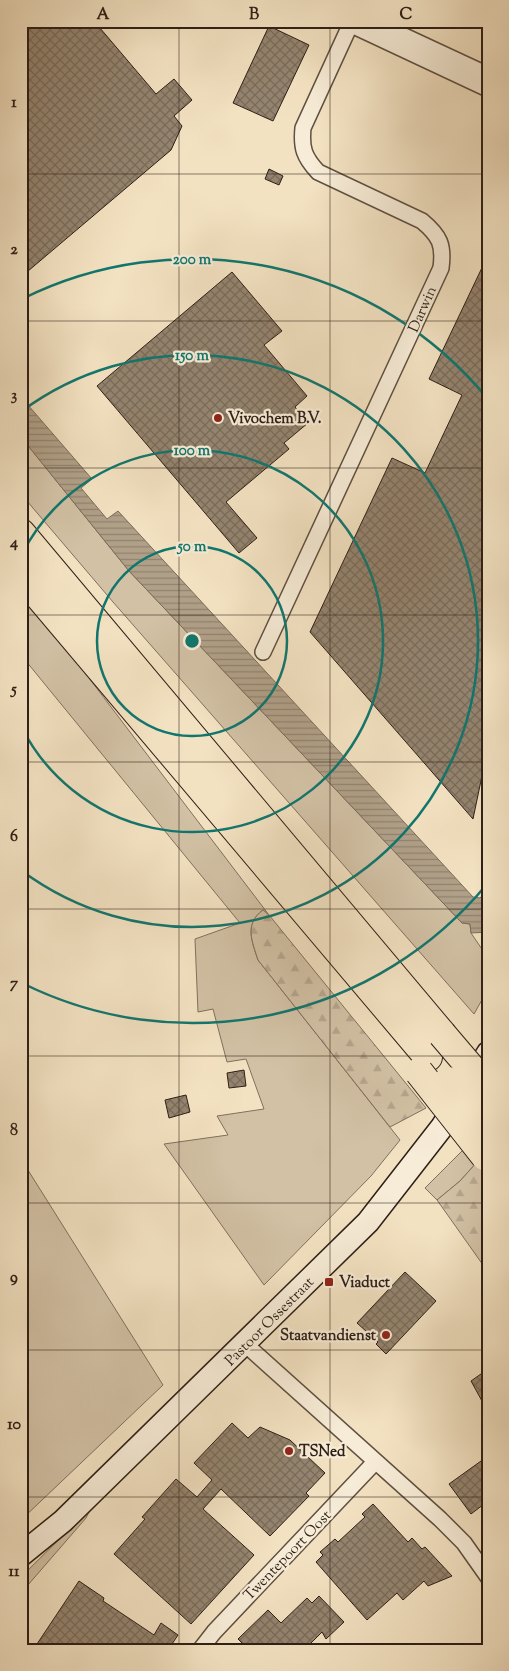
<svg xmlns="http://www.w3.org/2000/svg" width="509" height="1671" font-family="'Sorts Mill Goudy',serif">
<defs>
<pattern id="forest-firs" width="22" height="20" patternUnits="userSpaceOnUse" patternTransform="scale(1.25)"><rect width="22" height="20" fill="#d2c1a5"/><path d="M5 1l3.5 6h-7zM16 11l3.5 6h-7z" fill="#b5a58d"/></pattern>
<pattern id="water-rules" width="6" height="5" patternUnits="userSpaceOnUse" patternTransform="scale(1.25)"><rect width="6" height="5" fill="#b0a088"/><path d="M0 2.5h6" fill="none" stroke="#90826e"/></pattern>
<pattern id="building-cross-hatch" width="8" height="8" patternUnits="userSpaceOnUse" patternTransform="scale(1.25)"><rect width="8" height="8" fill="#94846f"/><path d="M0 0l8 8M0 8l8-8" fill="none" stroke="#796b5a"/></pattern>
</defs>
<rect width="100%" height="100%" fill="#f3e2c2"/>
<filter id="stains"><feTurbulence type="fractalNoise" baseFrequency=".004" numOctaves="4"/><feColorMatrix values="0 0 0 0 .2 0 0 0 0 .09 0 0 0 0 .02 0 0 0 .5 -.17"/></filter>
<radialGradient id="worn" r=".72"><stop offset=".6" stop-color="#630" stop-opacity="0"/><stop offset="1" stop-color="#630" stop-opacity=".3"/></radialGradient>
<!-- grass -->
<g fill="#d2c1a5" stroke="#80705e">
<path d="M21 437 129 571 462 923 470 924 471 933 488 958V989L474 1014 113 602 21 494Z"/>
<path d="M21 596 70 653 269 915 263 910C244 924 252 942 258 960L400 1140 371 1176 264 1285 164 1144 228 1135 217 1116 264 1109 246 1059 227 1062 213 1009 198 1012 195 939 240 923 21 655Z"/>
<path d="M467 1146 478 1161 460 1181 437 1200 425 1188Z"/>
<path d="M21 1159 163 1385 21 1520Z"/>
<path d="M91 1508 86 1518 21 1593V1577Z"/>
</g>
<!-- forest -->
<g fill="url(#forest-firs)" stroke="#80705e">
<path d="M263 910 269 915 426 1108 390 1127 258 960C252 941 244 924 263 910Z"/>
<path d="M478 1161 488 1173V1272L437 1200 460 1181Z"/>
</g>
<!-- water -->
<path fill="url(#water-rules)" stroke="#7c6c5a" d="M21 397 92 479 81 488 107 519 118 511 473 897 480 898 488 889V932L471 933 470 924 462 923 129 571 21 437Z"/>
<!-- building -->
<g fill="url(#building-cross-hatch)" stroke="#2e1f16">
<path d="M21 21H94L156 94 174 79 192 100 174 116 182 126 171 150 21 277Z"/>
<path d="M269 26 309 45 273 121 233 103Z"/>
<path d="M269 169 283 176 279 185 265 179Z"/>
<path d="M488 255V747L473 819 310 632 392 458 425 473 443 435 462 395 429 379Z"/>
<path d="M232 272 282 331 264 345 307 396 295 407 308 423 284 443 289 449 226 502 257 538 239 553 97 386Z"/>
<path d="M244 1070 246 1086 229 1088 227 1073Z"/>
<path d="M186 1095 190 1112 169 1118 165 1100Z"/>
<path d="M405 1272 436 1301 386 1354 376 1344 378 1342 357 1323Z"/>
<path d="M488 1369V1412L471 1381Z"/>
<path d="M232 1423 248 1438 260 1427 290 1440 325 1473 306 1493 309 1496 270 1536 221 1489 203 1509 254 1555 191 1624 114 1554 145 1519 142 1517 176 1479 197 1497 212 1480 194 1463Z"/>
<path d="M488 1456V1501L471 1514 449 1484Z"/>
<path d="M373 1504 408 1542 412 1538 422 1549 425 1547 452 1576 428 1586 424 1581 403 1600 397 1593 367 1620 316 1562 323 1555 320 1552 335 1539 338 1542 365 1517 362 1514Z"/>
<path d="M79 1581 104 1598 103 1601 154 1635 161 1623 178 1635 168 1650H46L37 1644Z"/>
<path d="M319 1596 344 1622 326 1639 322 1632 304 1650H249L238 1639 268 1610 281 1623 307 1598 312 1603Z"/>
</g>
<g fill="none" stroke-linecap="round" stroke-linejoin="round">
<!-- street casing -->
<g stroke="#5f5041" stroke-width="18">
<g id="street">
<path d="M343 21 488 89"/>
<path d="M372 21 488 75"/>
<path d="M263 652 441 268C444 245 440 236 422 221L318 172C304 157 301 148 303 128L352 21"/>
<path d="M245 1344 440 1519 464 1543 488 1577"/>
<path d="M200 1650 214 1632 375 1462"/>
</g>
</g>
<!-- secondary casing -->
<g stroke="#2e1f16" stroke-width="25">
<path id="secondary" d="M21 1555 63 1521 368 1222 442 1127 488 1053"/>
</g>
<!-- highway casing -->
<g stroke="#2e1f16" stroke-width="30">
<g id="highway">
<path d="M21 533 442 1034"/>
<path d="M21 575 428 1057"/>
</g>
</g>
<!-- street -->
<use href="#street" stroke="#f7ecd7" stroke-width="15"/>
<!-- secondary -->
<use href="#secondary" stroke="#f7ecd7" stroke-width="22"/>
<!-- highway -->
<use href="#highway" stroke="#f3e2c2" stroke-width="28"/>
<!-- highway-bridge casing -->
<g stroke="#2e1f16" stroke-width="30" stroke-linecap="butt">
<g id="highway-bridge">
<path d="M442 1034 488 1088"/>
<path d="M419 1072 485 1156"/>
<path d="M448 1081 488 1127"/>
</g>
</g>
<!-- highway-bridge -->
<use href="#highway-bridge" stroke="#f3e2c2" stroke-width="28"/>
</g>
<!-- grid -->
<path fill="none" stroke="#2e1f16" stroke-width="1" stroke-opacity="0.55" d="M179 21V1650M330 21V1650M21 174H488M21 321H488M21 468H488M21 615H488M21 762H488M21 909H488M21 1056H488M21 1203H488M21 1350H488M21 1497H488"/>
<!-- distance rings -->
<g fill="none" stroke="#0f766e" stroke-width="2.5">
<circle cx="192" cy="641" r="95"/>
<path d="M22 554A191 191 0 1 1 22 728"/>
<path d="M22 411A286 286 0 1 1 22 871"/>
<path d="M487 884A382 382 0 0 1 22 983M22 299A382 382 0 0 1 487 398"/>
</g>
<!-- markers -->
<g fill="#8f2418" stroke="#f7ecd7" stroke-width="2">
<circle cx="218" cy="418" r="5"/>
<rect x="324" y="1277" width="10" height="10" rx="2.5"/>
<circle cx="386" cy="1335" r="5"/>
<circle cx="289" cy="1451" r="5"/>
</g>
<g text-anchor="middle" stroke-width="4.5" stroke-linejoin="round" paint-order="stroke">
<!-- street labels -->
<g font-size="15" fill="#2e1f16" stroke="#f7ecd7">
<text transform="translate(422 309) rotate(-66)" y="5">Darwin</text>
<text transform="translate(269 1321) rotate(-45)" y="5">Pastoor Ossestraat</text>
<text transform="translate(287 1555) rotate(-46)" y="5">Twentepoort Oost</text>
</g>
<!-- poi labels -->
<g font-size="15" font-weight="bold" fill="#2e1f16" stroke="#f7ecd7" text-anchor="start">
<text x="228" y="423">Vivochem B.V.</text>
<text x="339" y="1287">Viaduct</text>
<text x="376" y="1340" text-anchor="end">Staatvandienst</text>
<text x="299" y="1456">TSNed</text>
</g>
</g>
<circle cx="192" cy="641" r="8" fill="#0f766e" stroke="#f7ecd7" stroke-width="2.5"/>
<g font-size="15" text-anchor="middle" font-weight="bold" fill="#0f766e" stroke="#f7ecd7" stroke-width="4.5" stroke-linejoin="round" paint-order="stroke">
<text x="192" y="264">200 m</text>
<text x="192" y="360">150 m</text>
<text x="192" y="455">100 m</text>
<text x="192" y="551">50 m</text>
</g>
<!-- margin -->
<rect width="509" height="1671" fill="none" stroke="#f3e2c2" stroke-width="55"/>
<rect x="28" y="28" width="454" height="1616" fill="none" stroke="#2e1f16" stroke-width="2"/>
<g font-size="16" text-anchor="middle" font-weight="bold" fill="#2e1f16">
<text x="103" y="19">A</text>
<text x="254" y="19">B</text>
<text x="406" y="19">C</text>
<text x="14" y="107">1</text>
<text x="14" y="254">2</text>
<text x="14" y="400">3</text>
<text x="14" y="547">4</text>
<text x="14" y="694">5</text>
<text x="14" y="841">6</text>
<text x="14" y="988">7</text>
<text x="14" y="1135">8</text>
<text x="14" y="1282">9</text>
<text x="14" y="1429">10</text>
<text x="14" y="1576">11</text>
</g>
<rect width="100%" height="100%" filter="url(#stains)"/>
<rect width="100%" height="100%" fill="url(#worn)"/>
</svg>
